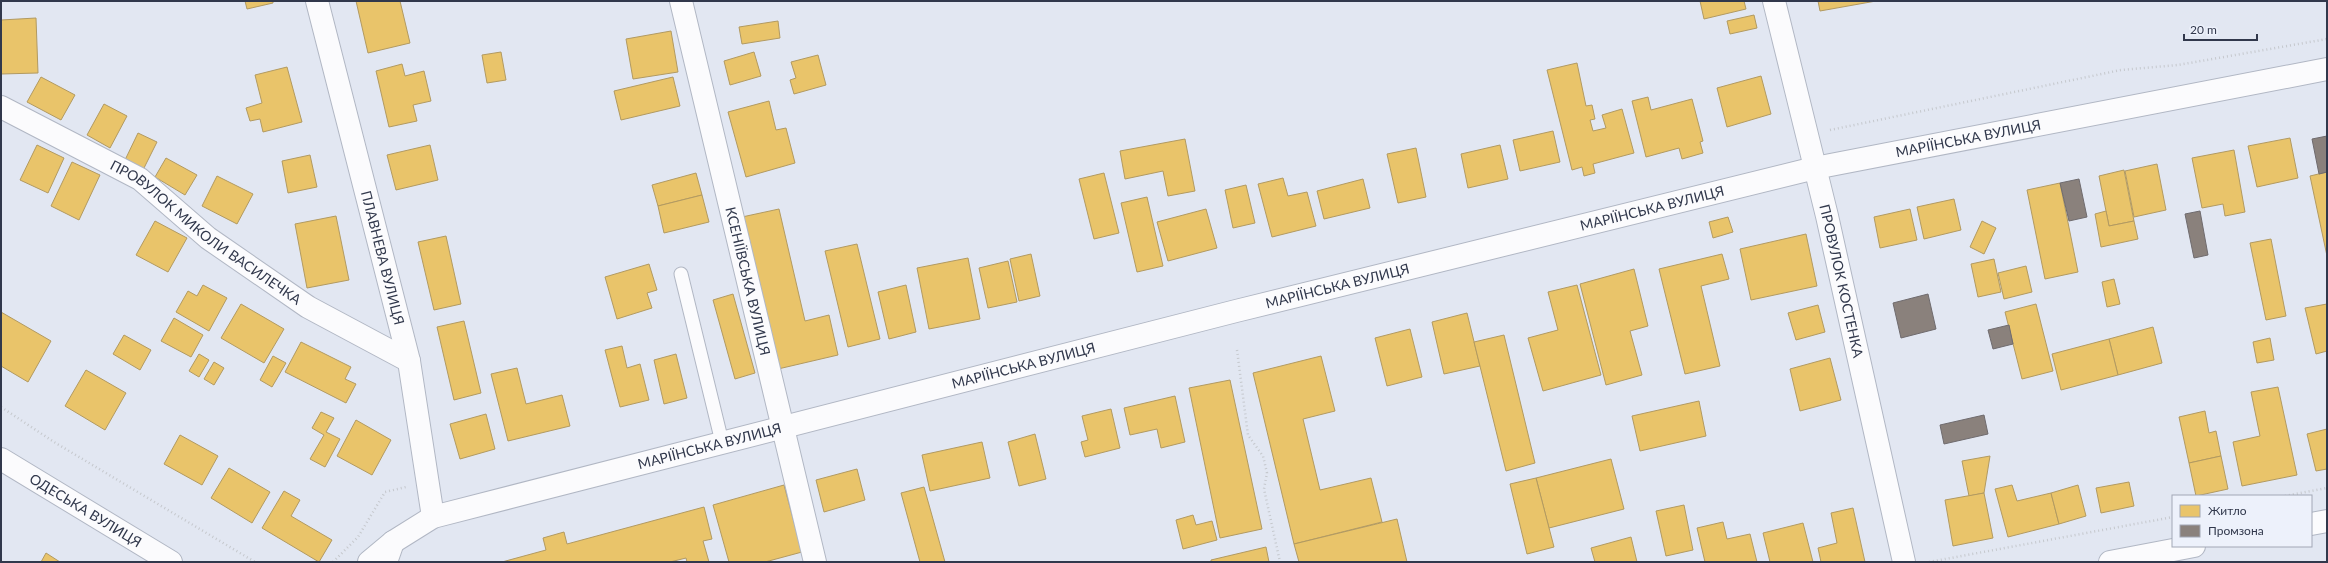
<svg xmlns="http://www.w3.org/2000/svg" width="2328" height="563" font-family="Lato,sans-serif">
<rect width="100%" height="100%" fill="#e2e7f2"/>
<!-- homes -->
<g fill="#e9c46a" stroke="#b29a61">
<path d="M245 1H273V3L247 9Z"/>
<path d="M356 1H400L410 43 368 53Z"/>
<path d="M1700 1H1744L1746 9 1704 19Z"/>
<path d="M1818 1H1876L1820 11Z"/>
<path d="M1754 15 1757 28 1730 34 1727 21Z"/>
<path d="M36 18 38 73 1 74V20Z"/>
<path d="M778 21 780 38 742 44 739 27Z"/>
<path d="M671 31 678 72 633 79 626 39Z"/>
<path d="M501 52 506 80 487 83 482 55Z"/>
<path d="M754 52 761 76 730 85 724 61Z"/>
<path d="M818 55 826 85 794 94 790 80 796 78 791 62Z"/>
<path d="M1577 63 1586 106 1592 105 1595 119 1590 120 1593 131 1606 128 1602 115 1622 109 1634 153 1593 164 1595 173 1584 176 1582 167 1572 170 1547 70Z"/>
<path d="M402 64 405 76 424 71 431 101 413 105 417 121 389 127 376 71Z"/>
<path d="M287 67 302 122 263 132 260 119 250 121 246 108 262 103 255 75Z"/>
<path d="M1761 76 1771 114 1727 127 1717 88Z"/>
<path d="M41 77 75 95 61 120 27 102Z"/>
<path d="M673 77 680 106 621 120 614 91Z"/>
<path d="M1648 97 1651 110 1692 99 1703 141 1700 142 1703 153 1682 159 1679 148 1646 157 1632 101Z"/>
<path d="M769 101 776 130 786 128 795 163 746 177 728 112Z"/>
<path d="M104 104 127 116 110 148 87 135Z"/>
<path d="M1553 131 1560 162 1520 171 1513 140Z"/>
<path d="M138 133 157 142 143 170 125 160Z"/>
<path d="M2290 138 2298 178 2257 187 2248 146Z"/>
<path d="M1185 139 1195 191 1168 196 1163 171 1125 179 1120 151Z"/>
<path d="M37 145 64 158 48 193 20 180Z"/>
<path d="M430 145 438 180 396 190 387 155Z"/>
<path d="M1500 145 1508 179 1468 188 1461 154Z"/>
<path d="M1416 148 1426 197 1398 203 1387 154Z"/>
<path d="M2234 150 2245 212 2225 216 2223 204 2202 208 2192 158Z"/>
<path d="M310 155 317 187 288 193 282 161Z"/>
<path d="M166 158 197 175 185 195 155 177Z"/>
<path d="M72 162 100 175 79 220 51 206Z"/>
<path d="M2157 164 2166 210 2134 217 2125 171Z"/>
<path d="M2124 170 2134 221 2109 226 2099 176Z"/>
<path d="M2327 172V256L2310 176Z"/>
<path d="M696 173 702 195 658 206 652 185Z"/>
<path d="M1104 173 1119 233 1094 239 1079 179Z"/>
<path d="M217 176 253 194 237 224 202 206Z"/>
<path d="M1283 178 1288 196 1307 192 1316 226 1272 237 1258 184Z"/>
<path d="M1363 179 1370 208 1324 219 1317 191Z"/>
<path d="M2060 183 2078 272 2045 279 2027 190Z"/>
<path d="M1246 185 1255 223 1233 228 1225 190Z"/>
<path d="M702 195 709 222 664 233 658 206Z"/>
<path d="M1147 197 1163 266 1137 272 1121 203Z"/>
<path d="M1954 199 1961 230 1924 239 1917 207Z"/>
<path d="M779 209 805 321 829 315 838 355 778 369 742 217Z"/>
<path d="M1206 209 1217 248 1168 261 1157 222Z"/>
<path d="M1910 209 1917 240 1880 248 1874 217Z"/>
<path d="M2106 211 2109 226 2134 221 2138 239 2101 247 2095 214Z"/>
<path d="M336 216 349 280 307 288 295 224Z"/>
<path d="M1728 217 1733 232 1713 238 1709 222Z"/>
<path d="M155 221 187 238 168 272 136 255Z"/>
<path d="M1982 221 1996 228 1984 254 1970 247Z"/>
<path d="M1806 234 1817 286 1751 300 1740 249Z"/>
<path d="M446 236 461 304 434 310 418 242Z"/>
<path d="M2271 239 2286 316 2266 320 2250 243Z"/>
<path d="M857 244 880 339 848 347 825 251Z"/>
<path d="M1031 254 1040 296 1019 301 1010 259Z"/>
<path d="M1722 254 1729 279 1701 286 1720 366 1685 374 1659 269Z"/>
<path d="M968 258 980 319 929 329 917 268Z"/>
<path d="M1994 259 2001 292 1978 297 1971 264Z"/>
<path d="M1008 261 1017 302 988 308 979 268Z"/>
<path d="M649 264 657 290 647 293 652 308 617 319 605 277Z"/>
<path d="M2026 266 2032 292 2004 299 1998 273Z"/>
<path d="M1634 269 1648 326 1630 331 1642 375 1606 385 1580 284Z"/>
<path d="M2114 279 2120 304 2107 307 2102 282Z"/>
<path d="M203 285 227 298 209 331 176 312 188 291 197 296Z"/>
<path d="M906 285 916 332 889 339 878 292Z"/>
<path d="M1577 285 1601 375 1543 391 1528 338 1558 330 1548 292Z"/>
<path d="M733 294 755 373 735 379 713 300Z"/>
<path d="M241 304 284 329 264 363 221 338Z"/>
<path d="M2036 304 2053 371 2022 379 2005 312Z"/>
<path d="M2327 304V351L2316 354 2305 308Z"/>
<path d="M1818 305 1825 332 1796 340 1788 313Z"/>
<path d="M1 312 51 341 28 382 1 366Z"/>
<path d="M1467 313 1480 366 1444 374 1432 322Z"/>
<path d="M174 318 203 335 191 357 161 341Z"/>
<path d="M464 321 481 393 454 400 437 327Z"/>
<path d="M2153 327 2162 363 2118 375 2109 339Z"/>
<path d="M1410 329 1422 377 1387 386 1375 338Z"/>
<path d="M124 335 151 350 140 370 113 354Z"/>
<path d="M1504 335 1535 463 1506 471 1474 342Z"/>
<path d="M2270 338 2274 360 2257 363 2253 342Z"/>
<path d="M2109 339 2118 375 2061 390 2052 354Z"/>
<path d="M301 342 351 367 345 379 356 384 346 403 285 372Z"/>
<path d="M622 346 627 368 640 364 649 400 620 407 605 350Z"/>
<path d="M199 354 209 360 199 377 189 371Z"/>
<path d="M676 354 687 398 664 404 654 360Z"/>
<path d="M273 356 286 363 272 387 260 380Z"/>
<path d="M1321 356 1335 411 1303 419 1320 490 1371 478 1382 522 1294 544 1253 373Z"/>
<path d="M1830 358 1841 400 1800 411 1790 369Z"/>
<path d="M214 362 224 368 214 385 204 379Z"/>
<path d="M517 368 526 404 562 395 570 426 508 441 491 374Z"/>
<path d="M86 370 126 393 105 430 65 406Z"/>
<path d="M1230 380 1262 529 1220 538 1189 388Z"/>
<path d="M2278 387 2297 475 2242 486 2233 442 2260 436 2251 392Z"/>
<path d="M1175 396 1185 442 1161 448 1157 429 1130 435 1124 408Z"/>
<path d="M1699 401 1706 436 1640 451 1632 416Z"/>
<path d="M1111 409 1120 448 1085 457 1081 442 1088 440 1082 416Z"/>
<path d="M2205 411 2209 433 2216 431 2221 456 2189 463 2179 417Z"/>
<path d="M321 412 334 418 326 432 340 439 325 467 310 459 324 435 312 428Z"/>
<path d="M486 414 495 449 460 459 450 424Z"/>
<path d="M356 420 391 440 372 475 337 456Z"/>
<path d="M2327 429V469L2316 471 2307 434Z"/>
<path d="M1035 434 1046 479 1019 486 1008 442Z"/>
<path d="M180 435 218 456 202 485 164 464Z"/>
<path d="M982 442 990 478 930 491 922 455Z"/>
<path d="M1990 456 1984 493 1969 496 1962 461Z"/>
<path d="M2221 456 2228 489 2196 496 2189 463Z"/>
<path d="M1611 459 1624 509 1549 528 1536 478Z"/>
<path d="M229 468 270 492 252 523 211 498Z"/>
<path d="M857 469 865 500 824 512 816 480Z"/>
<path d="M1536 478 1554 547 1527 554 1510 484Z"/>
<path d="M2129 482 2134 506 2101 513 2096 488Z"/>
<path d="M784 485 802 552 765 562H729L713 505Z"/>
<path d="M2012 485 2017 501 2051 493 2059 524 2008 537 1995 489Z"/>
<path d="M2078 485 2086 516 2059 524 2051 493Z"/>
<path d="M924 487 945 562H920L901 493Z"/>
<path d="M284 491 300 500 291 516 332 540 319 562 262 528Z"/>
<path d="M1984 493 1993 538 1953 546 1945 500Z"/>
<path d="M1684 505 1693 550 1666 556 1656 511Z"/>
<path d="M704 507 712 539 703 541 709 562H687L686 558 670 562H502L546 550 543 538 564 532 567 544Z"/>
<path d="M1853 508 1865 562H1821L1818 548 1837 543 1831 513Z"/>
<path d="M1193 515 1196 525 1212 521 1217 540 1183 549 1176 520Z"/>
<path d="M1397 519 1407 562H1299L1294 544Z"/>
<path d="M1723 522 1727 539 1750 534 1757 562H1705L1697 528Z"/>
<path d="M1803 523 1813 562H1770L1763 533Z"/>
<path d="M1631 537 1637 562H1595L1591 548Z"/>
<path d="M1266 547 1269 562H1211V560Z"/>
<path d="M46 553 60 562H41Z"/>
</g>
<!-- industry -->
<g fill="#8a817c" stroke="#6f6b6e">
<path d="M2327 136V172L2319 174 2312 139Z"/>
<path d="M2079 179 2087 217 2069 221 2060 183Z"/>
<path d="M2200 211 2208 255 2194 258 2185 214Z"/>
<path d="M1928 294 1936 329 1901 338 1893 303Z"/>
<path d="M2009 325 2013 344 1993 349 1988 330Z"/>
<path d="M1984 415 1988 434 1944 444 1940 425Z"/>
</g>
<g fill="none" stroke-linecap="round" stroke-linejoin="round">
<!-- lane casing -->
<g stroke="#b1b7c4" stroke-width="15">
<path id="lane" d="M681 274 722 442"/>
</g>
<!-- street casing -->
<g stroke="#b1b7c4" stroke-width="24">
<g id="street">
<path id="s1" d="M317 1 409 361 433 517"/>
<path id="s2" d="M681 1 815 562"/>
<path id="s3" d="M1774 1 1827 216 1904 562"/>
<path id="s4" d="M1 107 140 179 208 238 308 307 409 361"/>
<path d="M2311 524 2327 521"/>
<path d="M2110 562 2194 546"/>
</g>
</g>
<!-- secondary casing -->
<g stroke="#b1b7c4" stroke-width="24">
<g id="secondary">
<path id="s5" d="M369 562 393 542 433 517 1236 311 1815 168 2327 69"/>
</g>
</g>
<!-- primary casing -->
<g stroke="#b1b7c4" stroke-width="24">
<g id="primary">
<path id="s6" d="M1 459 171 562"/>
<path d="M386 562 393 542"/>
</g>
</g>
<!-- path -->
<g stroke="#c5c8cd" stroke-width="2.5" stroke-dasharray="1 3" stroke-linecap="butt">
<path d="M1830 130 2121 70 2178 65 2327 39"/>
<path d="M1237 350 1248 435 1263 456 1267 473 1264 489 1280 562"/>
<path d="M1 407 54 442 255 562"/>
<path d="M2285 496 2327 488"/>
<path d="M333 562 358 537 385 492 406 487"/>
<path d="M1929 562 2173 517"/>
</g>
<!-- lane -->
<use href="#lane" stroke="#fbfbfd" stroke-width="13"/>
<!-- street -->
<use href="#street" stroke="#fbfbfd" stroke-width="22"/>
<!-- secondary -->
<use href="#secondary" stroke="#fbfbfd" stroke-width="22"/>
<!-- primary -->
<use href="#primary" stroke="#fbfbfd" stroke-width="22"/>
</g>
<g text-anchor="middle" stroke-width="4" stroke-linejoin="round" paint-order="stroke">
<!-- street labels -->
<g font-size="14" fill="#31384c" stroke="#edf1fb">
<text dy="5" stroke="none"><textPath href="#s5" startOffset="1660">МАРІЇНСЬКА ВУЛИЦЯ</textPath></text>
<text dy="5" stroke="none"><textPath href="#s5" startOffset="1336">МАРІЇНСЬКА ВУЛИЦЯ</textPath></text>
<text dy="5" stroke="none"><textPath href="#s4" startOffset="241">ПРОВУЛОК МИКОЛИ ВАСИЛЕЧКА</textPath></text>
<text dy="5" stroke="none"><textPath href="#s1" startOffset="265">ПЛАВНЕВА ВУЛИЦЯ</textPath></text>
<text dy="5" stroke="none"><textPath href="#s3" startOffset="288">ПРОВУЛОК КОСТЕНКА</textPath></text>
<text dy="5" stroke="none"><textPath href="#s2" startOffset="288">КСЕНІЇВСЬКА ВУЛИЦЯ</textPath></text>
<text dy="5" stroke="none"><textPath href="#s5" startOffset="1012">МАРІЇНСЬКА ВУЛИЦЯ</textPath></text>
<text dy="5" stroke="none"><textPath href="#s5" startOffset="688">МАРІЇНСЬКА ВУЛИЦЯ</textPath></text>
<text dy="5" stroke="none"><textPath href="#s5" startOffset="364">МАРІЇНСЬКА ВУЛИЦЯ</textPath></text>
<text dy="5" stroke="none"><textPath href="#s6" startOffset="99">ОДЕСЬКА ВУЛИЦЯ</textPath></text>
</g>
</g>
<!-- border -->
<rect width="2328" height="563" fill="none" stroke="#31384c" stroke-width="4"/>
<!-- legend -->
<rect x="2172" y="495" width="140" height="52" fill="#edf1fb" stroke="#a2a7b5"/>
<rect x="2180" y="505" width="20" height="12" fill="#e9c46a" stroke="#a2a7b5"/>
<text x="2208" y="515" font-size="12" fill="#31384c">Житло</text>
<rect x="2180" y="525" width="20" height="12" fill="#8a817c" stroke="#a2a7b5"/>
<text x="2208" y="535" font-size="12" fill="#31384c">Промзона</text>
<!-- scale -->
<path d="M2184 34v6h73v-6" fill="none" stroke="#31384c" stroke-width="2"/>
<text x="2190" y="34" font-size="12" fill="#31384c" stroke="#edf1fb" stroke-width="3" paint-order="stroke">20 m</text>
</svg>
